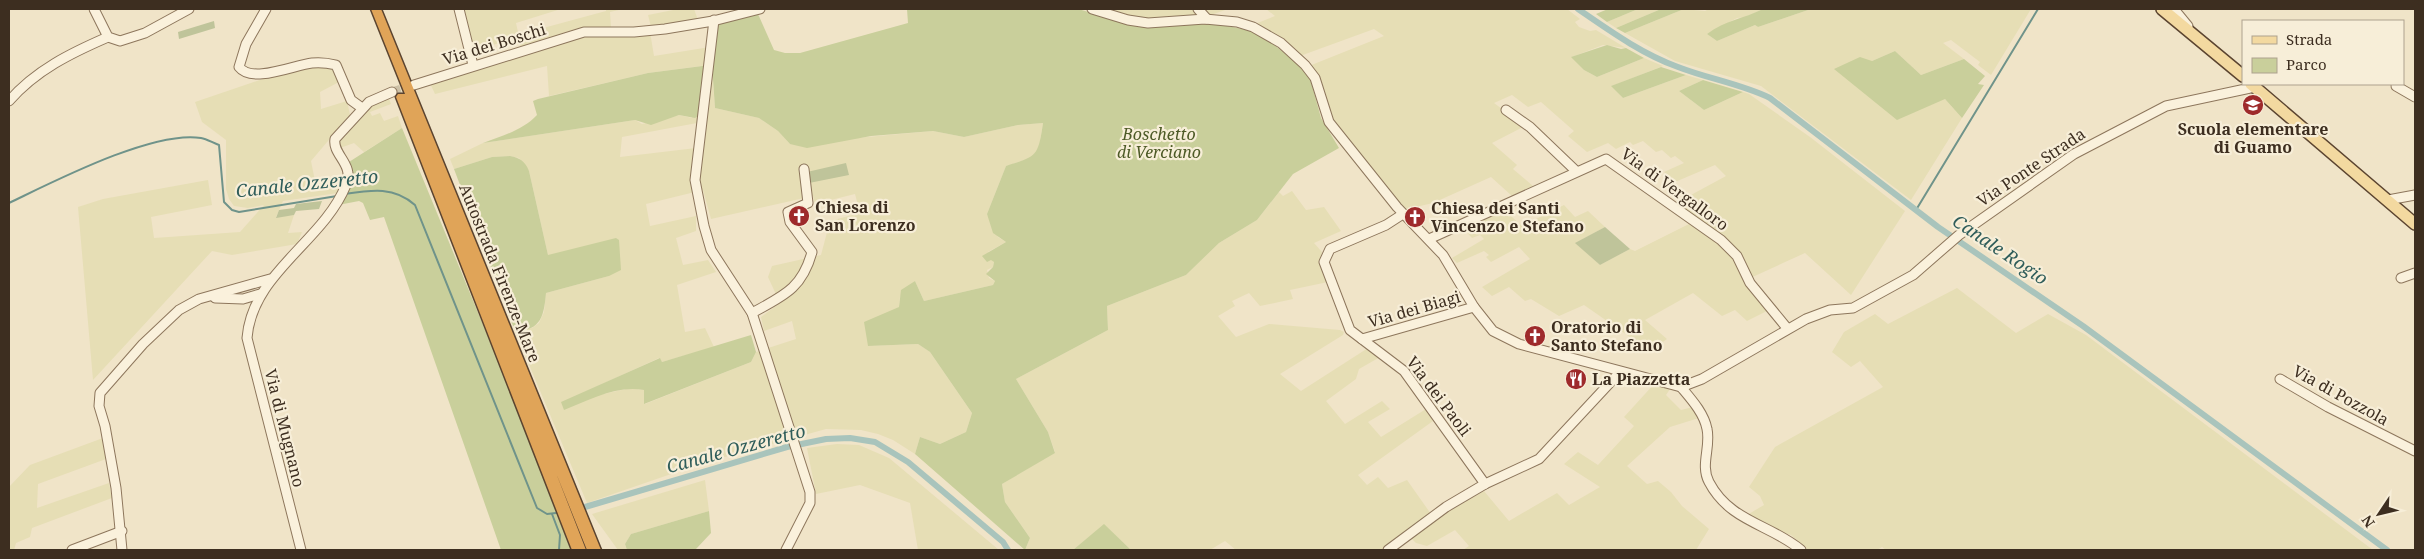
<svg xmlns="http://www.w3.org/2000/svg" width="2424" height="559" font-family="'Noto Serif',serif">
<rect width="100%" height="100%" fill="#f0e4c8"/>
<!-- farmland -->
<g fill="#e6deb5" fill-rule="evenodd">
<path d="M463 9H561L516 23 518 32 521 34 606 11V9H623L610 12 611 28 522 48 515 38 474 51Z"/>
<path d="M678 9H694L698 20 651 27 648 15Z"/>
<path d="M1097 9H1228L1211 15 1150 19Z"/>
<path d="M1266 9H1567L1580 19 1575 22 1579 27 1590 31 1596 30 1626 48 1603 45 1572 57 1584 70 1597 77 1644 58 1663 66 1612 86 1623 98 1686 75 1703 80 1679 91 1704 110 1743 92 1749 94 1810 137 1905 211 1851 295 1805 253 1746 280 1769 310 1747 321 1735 310 1722 316 1693 293 1645 320 1667 339 1650 351 1584 305 1559 316 1531 299 1525 301 1509 287 1492 296 1482 287 1530 259 1519 247 1491 262 1486 257 1489 255 1484 251 1457 263 1452 258 1484 239 1480 235 1472 238 1462 227 1502 208 1522 226 1564 205 1575 217 1588 211 1605 227 1576 243 1600 265 1630 249 1635 251 1691 223 1671 208 1680 203 1678 202 1726 176 1715 165 1675 182 1664 172 1684 163 1675 156 1671 158 1662 150 1656 152 1643 141 1633 145 1630 142 1616 149 1608 143 1587 152 1568 136 1574 131 1541 102 1528 107 1512 95 1494 103 1525 126 1492 143 1517 165 1513 169 1533 186 1512 196 1491 177 1433 203 1403 210 1334 123 1309 66 1384 36 1374 29 1300 56 1255 24 1275 16Z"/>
<path d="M1638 9H1661L1616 28 1607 22Z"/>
<path d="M1684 9 1705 11 1709 9H1763L1746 17 1737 18 1707 34 1717 41 1755 25 1758 27 1811 9H2031L1991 75 1978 65 1980 62 1951 40 1943 43 1964 59 1921 75 1895 51 1872 61 1945 99 1962 118 1911 200 1761 86 1675 61 1625 33Z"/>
<path d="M650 32 654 56 710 47 715 108 759 118 778 131 790 144 933 131 964 137 1018 125 1043 123 1039 148 1031 158 1006 166 987 214 998 237 1006 242 988 252 994 262 993 267 987 270 989 278 995 281 993 285 924 301 915 281 900 297 899 307 868 346 918 344 930 352 972 413 966 432 940 444 920 437 915 454 893 440 878 434 861 430 826 429 703 463 587 503 515 331 532 328 539 323 544 312 546 293 609 276 548 255 529 171 519 158 510 156 492 157 454 169 450 159 483 143 635 120 642 124 679 115 692 118 709 65 648 73 549 96 547 66 435 94 429 81 582 35ZM697 123 696 148 620 157 622 137ZM703 190 711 219 813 196 815 204 855 194 860 213 830 221 821 255 772 266 768 277 780 303 761 317 764 331 792 321 796 339 756 352 751 362 645 404 644 390 631 388 561 403 659 358 662 362 714 347 705 328 685 332 677 285 716 272 708 260 683 265 676 238 696 231V216L650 226 646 204Z"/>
<path d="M312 64 334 68 339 82 320 92 321 109 347 101 350 115 311 161 316 186 342 184 338 193 283 201 276 217 294 215 288 233 302 232 297 244 232 255 212 251 93 380 78 207 103 199 208 180 212 205 151 217 154 238 240 232 264 205 248 208 234 206 229 199 226 189V140L202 122 195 102 295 68Z"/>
<path d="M388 96 391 104 370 112 372 116 380 113 384 121 398 116 402 128 364 152 354 143 340 148 338 145 341 139 366 108Z"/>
<path d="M1292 191 1306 210 1324 207 1341 231 1314 243 1322 252 1321 257 1328 282 1290 290 1293 299 1260 306 1249 293 1232 301 1235 306 1218 316 1236 337 1269 324 1340 330 1344 332 1343 335 1280 374 1301 391 1368 348 1380 357 1359 369 1356 379 1326 401 1345 424 1382 401 1390 409 1368 422 1381 437 1426 409 1433 421 1358 475 1367 485 1378 477 1388 488 1407 480 1431 514 1383 550H1236L1225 541 1210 550H1131L1104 525 1073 550H1025L1030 538 1005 502 1002 484 1055 452 1048 432 1016 379 1108 330 1107 306 1186 275 1219 243 1257 220 1279 192 1283 196Z"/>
<path d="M1957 288 2016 333 2048 314 2086 335 2373 550H1886L1882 547 1877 550H1808L1791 535 1775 531 1747 515 1764 505 1760 496 1749 487 1775 447 1883 387 1860 361 1851 367 1832 352 1844 332 1875 314 1888 324Z"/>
<path d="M1655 383 1670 389 1666 395 1681 410 1693 407 1699 418 1670 427 1627 466 1647 484 1658 481 1671 492 1682 506 1709 529 1696 550H1463L1469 546 1455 530 1427 546 1416 543 1410 537 1435 519 1484 491 1509 521 1557 493 1569 505 1600 487 1564 464 1578 452 1598 465 1634 426 1624 417Z"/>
<path d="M103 438 106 459 38 484 37 508 109 483 112 498 32 528 30 537 16 543 14 550H9V487L30 465Z"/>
<path d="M837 444 859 445 889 458 999 550H918L910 503 860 485 816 494 807 448Z"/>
<path d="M705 480 709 511 631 534 625 544 627 550H618L592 514Z"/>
</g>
<!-- green -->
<g fill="#c9cf9b">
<path d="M907 9H1078L1142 27 1210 22 1251 31 1265 37 1295 62 1310 78 1321 118 1339 148 1293 174 1257 220 1219 243 1186 275 1107 306 1108 330 1016 379 1048 432 1055 453 1002 484 1005 502 1030 538 1025 550 915 454 920 437 940 444 966 432 972 413 930 352 918 344 868 346 864 322 899 307 901 290 915 281 924 301 993 285 995 281 986 274 993 267 994 262 991 260 987 262 982 256 1006 242 993 233 987 214 1006 166C1037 156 1038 157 1043 123L1018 125 964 137 933 131 871 136 807 148 790 144 778 131 759 118 715 108 712 65 716 22 758 14 774 50 785 53H800L908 23Z"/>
<path d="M1608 9H1638L1607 22 1596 14Z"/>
<path d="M1661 9H1684L1625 33 1616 28Z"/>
<path d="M1763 9H1811L1758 27 1755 25 1717 41 1707 34C1726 20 1743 19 1763 9Z"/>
<path d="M1607 45 1621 49 1626 48 1644 58 1597 77 1584 70 1571 57Z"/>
<path d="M1895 51 1921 75 1964 59 1985 76 1978 84 1984 85 1962 118 1945 99 1897 120 1834 69 1860 57 1872 61Z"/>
<path d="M710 65 708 109 695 118 679 115 651 125 635 120 483 143C502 136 523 130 537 115L533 101 538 99 648 73Z"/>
<path d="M1661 67 1686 75 1623 98 1611 86Z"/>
<path d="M1703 80 1743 92 1704 110 1679 91Z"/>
<path d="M402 128 507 383 571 550H501L384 217 370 220 363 203 359 201 338 205C348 191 357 179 349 162Z"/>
<path d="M510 156C520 158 525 161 529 171L548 255 616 238 619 240 621 270 609 276 546 293C544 314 542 331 515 331L454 169 492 157Z"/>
<path d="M751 335 756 352 751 362 644 404V390C616 385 590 400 564 410L561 402 660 358 662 362Z"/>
<path d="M709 511 711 533 696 549 627 550 625 544 631 534Z"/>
<path d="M1104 524 1131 550H1073Z"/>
</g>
<!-- cemetery -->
<g fill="#bfc49a">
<path d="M214 21 215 28 179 39 178 32Z"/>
<path d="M846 163 849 175 809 183 807 172Z"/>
<path d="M322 201 319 209 296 211 294 215 276 218 279 210 294 208 296 204Z"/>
<path d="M1605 227 1630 249 1600 265 1575 243Z"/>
</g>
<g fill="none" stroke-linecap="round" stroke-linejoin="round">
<!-- stream -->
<g stroke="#6f938a" stroke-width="2">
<path d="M344 194C371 190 394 186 415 205L537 508 547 514 556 513"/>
<path d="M9 203C53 182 153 130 201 138 207 139 213 143 219 145L224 202 232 210 239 212 337 196"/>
<path d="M1916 210 2038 9"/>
<path d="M552 514 560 535 559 550"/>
</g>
<!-- canal -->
<g stroke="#a9c4bc" stroke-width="6">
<path d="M1578 9C1610 31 1642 54 1678 67 1709 79 1741 84 1770 98L1938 227 2083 326 2387 550"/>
<path d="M585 507 787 447 826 439 850 438 875 442 908 462 1003 542 1008 550"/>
</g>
<!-- minor-tunnel -->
<path stroke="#ccc0a6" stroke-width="9" stroke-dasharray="9 4.5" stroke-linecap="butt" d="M392 92 414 85"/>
<!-- minor casing -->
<g stroke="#8d765c" stroke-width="11">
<g id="minor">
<path d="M94 9 108 37 120 41 145 33 189 9"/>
<path d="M266 9 246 44 239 67C252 84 294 65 312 63 321 62 328 63 336 65L351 100 362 108"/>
<path d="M459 9 473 65"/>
<path d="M1092 9 1128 20 1148 23 1205 19 1237 22 1253 27 1281 43 1305 65 1315 78 1329 122 1397 207 1443 255 1474 307 1493 331 1519 344 1681 387 1702 379 1806 319 1830 310 1853 308 1913 275 1959 235 2074 154 2166 106 2255 87"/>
<path d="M1198 9 1207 19"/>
<path d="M2174 9 2188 26"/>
<path d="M714 20 695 180 704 226 711 250 752 313 810 492V503L786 550"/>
<path d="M414 85 584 32H634L665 29 713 21 760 9"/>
<path d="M2396 86 2415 97"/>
<path d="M9 101C36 70 71 53 108 37"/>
<path d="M1506 110 1530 127 1576 171"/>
<path d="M2388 200 2415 195"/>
<path d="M1403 214 1386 225 1330 249 1324 262 1350 330 1404 371 1485 484"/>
<path d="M1429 239 1606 159 1721 240 1737 256 1750 283 1787 328"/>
<path d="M2401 278 2415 273"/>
<path d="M215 298 243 299 260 294"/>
<path d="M752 313C783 296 802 289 812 252L790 222 788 212 808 203 804 169"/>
<path d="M1362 339 1474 307"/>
<path d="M2280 379 2328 407 2415 451"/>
<path d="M1681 387C1691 399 1704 413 1707 429 1711 447 1700 465 1709 482 1730 522 1770 524 1801 550"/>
<path d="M72 550 122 531"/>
<path d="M122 550 116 488 105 426 99 406 100 393 143 344 179 310 199 299 270 279"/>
<path d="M301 550 247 338C252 273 323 242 346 185 355 164 332 155 335 139L369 102 392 92"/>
<path d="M1388 550 1446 507 1485 484 1539 459 1620 372"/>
</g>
</g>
<!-- major casing -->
<g stroke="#5b4430" stroke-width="14">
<g id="major">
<path d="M2162 9 2243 76"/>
<path d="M2251 84 2415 224"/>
</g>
</g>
<!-- highway casing -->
<g stroke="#5b4430" stroke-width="3">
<path id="highway" d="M371 9H381L601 550H587L556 473 586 550H572L396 97 398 94H405Z"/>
</g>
<!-- minor -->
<use href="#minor" stroke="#faf1dc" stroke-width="9"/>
<!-- major -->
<use href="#major" stroke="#f3d9a0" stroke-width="11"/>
<!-- highway -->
<use href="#highway" fill="#e0a458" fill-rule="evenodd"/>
</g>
<!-- icons -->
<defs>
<g id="school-disc" transform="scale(1.125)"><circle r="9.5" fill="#9e2a2b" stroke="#f7eed8"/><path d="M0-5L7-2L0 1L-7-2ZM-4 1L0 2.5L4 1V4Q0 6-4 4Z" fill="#fff"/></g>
<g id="church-disc" transform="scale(1.125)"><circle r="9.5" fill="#9e2a2b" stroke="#f7eed8"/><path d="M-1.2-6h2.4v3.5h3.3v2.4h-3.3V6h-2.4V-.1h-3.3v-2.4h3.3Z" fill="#fff"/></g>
<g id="restaurant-disc" transform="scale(1.125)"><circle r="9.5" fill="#9e2a2b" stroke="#f7eed8"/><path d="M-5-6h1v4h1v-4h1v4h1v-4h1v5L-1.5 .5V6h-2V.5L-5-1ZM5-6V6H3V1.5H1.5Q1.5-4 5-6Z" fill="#fff"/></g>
</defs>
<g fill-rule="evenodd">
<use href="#school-disc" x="2253" y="105"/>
<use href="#church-disc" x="799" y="216"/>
<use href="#church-disc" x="1415" y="217"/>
<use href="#church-disc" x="1535" y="336"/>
<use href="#restaurant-disc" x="1576" y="379"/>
</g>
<g text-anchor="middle" stroke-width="4.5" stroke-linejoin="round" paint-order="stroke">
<!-- street labels -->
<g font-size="16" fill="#3d2e20" stroke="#f7eed8">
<text transform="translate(494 44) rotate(-17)" y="6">Via dei Boschi</text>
<text transform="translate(2031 167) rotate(-34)" y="6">Via Ponte Strada</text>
<text transform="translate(1675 189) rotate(36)" y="6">Via di Vergalloro</text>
<text transform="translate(500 273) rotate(68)" y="6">Autostrada Firenze-Mare</text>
<text transform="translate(1414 309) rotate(-16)" y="6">Via dei Biagi</text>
<text transform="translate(2341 395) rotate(29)" y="6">Via di Pozzola</text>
<text transform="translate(1439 396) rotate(53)" y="6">Via dei Paoli</text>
<text transform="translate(285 428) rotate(76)" y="6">Via di Mugnano</text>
</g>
<!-- poi labels -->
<g font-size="16" font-weight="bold" fill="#3d2e20" stroke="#f7eed8" text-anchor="start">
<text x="2253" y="135" text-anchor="middle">Scuola elementare<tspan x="2253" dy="18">di Guamo</tspan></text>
<text x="815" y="213">Chiesa di<tspan x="815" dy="18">San Lorenzo</tspan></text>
<text x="1431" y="214">Chiesa dei Santi<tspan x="1431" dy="18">Vincenzo e Stefano</tspan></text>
<text x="1551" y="333">Oratorio di<tspan x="1551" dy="18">Santo Stefano</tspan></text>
<text x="1592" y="385">La Piazzetta</text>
</g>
<!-- park labels -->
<g font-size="16" font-style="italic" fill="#4d5a26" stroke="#f7eed8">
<text x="1159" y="140">Boschetto<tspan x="1159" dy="18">di Verciano</tspan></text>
</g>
<!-- water labels -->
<g font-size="18" font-style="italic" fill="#2f5d5a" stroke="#f7eed8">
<text transform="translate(307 184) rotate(-6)" y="6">Canale Ozzeretto</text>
<text transform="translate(2000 250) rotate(34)" y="6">Canale Rogio</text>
<text transform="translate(736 449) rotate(-15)" y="6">Canale Ozzeretto</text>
</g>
</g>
<!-- border -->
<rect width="2424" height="559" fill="none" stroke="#3d2e20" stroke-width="20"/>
<!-- legend -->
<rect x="2242" y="20" width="162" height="65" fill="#f7eed8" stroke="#ada18e"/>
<rect x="2252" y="36" width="25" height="8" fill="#f3d9a0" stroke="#ada18e"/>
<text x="2286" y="45" font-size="15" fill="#3d2e20">Strada</text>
<rect x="2252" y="58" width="25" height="15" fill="#c9cf9b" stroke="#ada18e"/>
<text x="2286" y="70" font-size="15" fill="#3d2e20">Parco</text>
<!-- north arrow -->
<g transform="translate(2379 514) rotate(235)" stroke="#f7eed8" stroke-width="4" paint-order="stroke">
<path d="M0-4L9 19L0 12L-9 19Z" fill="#3d2e20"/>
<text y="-8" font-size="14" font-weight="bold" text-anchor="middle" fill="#3d2e20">N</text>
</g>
</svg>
